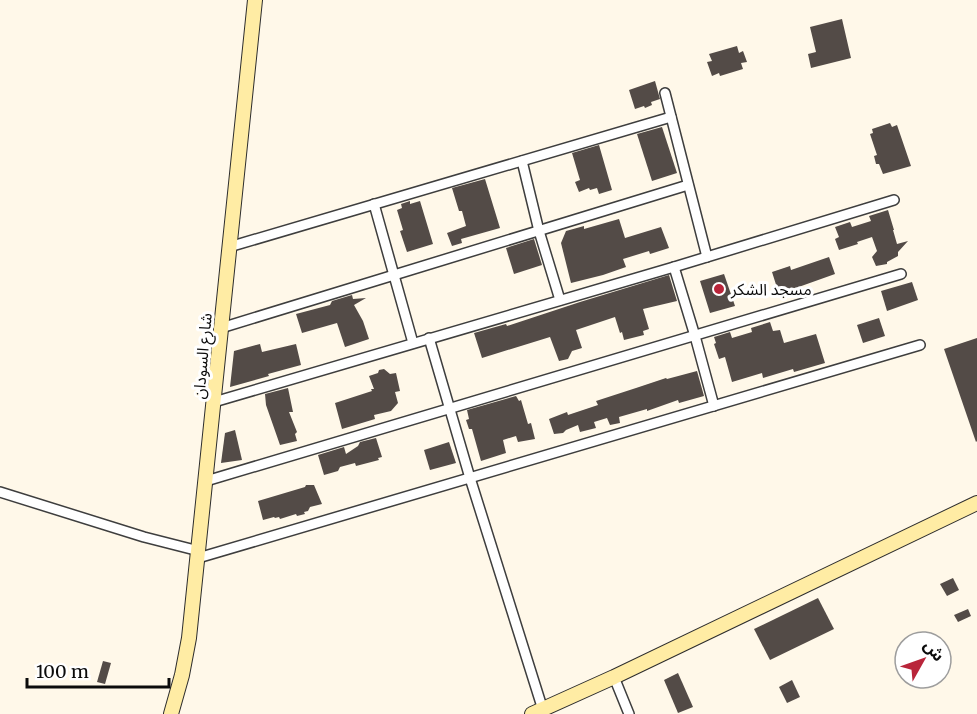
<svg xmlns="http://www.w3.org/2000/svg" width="977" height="714" font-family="Merriweather,'Noto Sans Arabic',serif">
<rect width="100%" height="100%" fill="#fff8e9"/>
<!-- building -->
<g fill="#534b47">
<path d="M842 19 851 58 811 68 808 54 816 52 810 27Z"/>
<path d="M737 46 739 53 743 51 747 62 741 63 743 69 720 76 719 73 712 76 707 62 712 61 709 54Z"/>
<path d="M655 81 660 99 651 102 652 105 645 108 644 106 635 109 629 90Z"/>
<path d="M890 123 892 127 897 125 911 166 883 174 879 164H876L874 156 877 155 870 134 873 133 872 129Z"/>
<path d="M662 127 677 173 652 181 637 134Z"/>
<path d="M599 145 612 190 599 194 597 188 590 190 589 188 579 192 575 182 580 180 572 153Z"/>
<path d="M485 179 500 228 461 239 462 243 452 246 447 233 466 226 462 211H459L452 188Z"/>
<path d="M410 201V204L420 201 433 244 407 252 400 231 403 230 397 210 402 208 401 204Z"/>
<path d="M888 210 894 230H893L897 244 908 241 898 252V256L887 262V264L876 266 872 257 877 251 872 237 857 242 858 244 839 250 835 239 839 237 835 227 850 222 852 227 871 221 869 216Z"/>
<path d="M619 219 625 238 661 227 669 248 650 254 649 251 623 259 626 267 603 275 571 283 561 243 566 231 584 226V229Z"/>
<path d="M534 239 542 265 514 274 506 248Z"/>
<path d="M829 257 835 274 779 294 772 272 790 266 791 270Z"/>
<path d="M724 274 735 306 710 313 700 281Z"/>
<path d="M669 275 677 301 643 309 649 329 643 331 644 335 624 340 622 332 620 333 615 317 576 330 582 348 572 351 568 359 559 361 550 337 482 358 474 333 506 324 507 326 580 302Z"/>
<path d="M912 282 918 300 887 311 881 291Z"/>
<path d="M352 295 353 299 366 298 354 305 363 321 369 339 345 347 337 323 302 333 296 314 330 305 332 301Z"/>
<path d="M879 318 885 336 863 343 857 325Z"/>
<path d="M770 322 773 331 780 330 784 343 816 334 825 363 794 372 793 369 763 378 762 373 732 382 725 357 719 359 714 344 716 343 714 337 730 332 732 338 752 332 751 328Z"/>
<path d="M977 338V441L976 442 944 349Z"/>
<path d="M260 344 262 352 296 344 301 365 268 374 269 376 230 387 234 351Z"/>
<path d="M384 369 390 374 396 373 400 391 395 392 398 403 391 411 374 415 375 419 342 429 335 403 372 391 371 389H374L369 376 378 373 379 370Z"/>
<path d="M697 371 704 396 679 403 678 400 647 411V409L619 417 620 423 610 425 607 418 594 422 596 428 580 432 578 425 566 430 563 433 554 434 549 419 567 412 568 415 598 405 596 401 636 388 666 378 667 379Z"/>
<path d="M288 388 293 412H289L297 432 295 434 297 441 280 445 266 405 265 394Z"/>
<path d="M516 396 519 401 521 400 528 424 531 423 535 439 518 442 516 436 503 440 506 453 481 461 472 429H469L466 420 469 419 467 410Z"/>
<path d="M235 430 242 460 221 463 225 433Z"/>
<path d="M376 438 382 457 378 458 379 460 356 466 355 463 340 467 338 471 324 475 318 455 344 447 346 454 358 446 360 442Z"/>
<path d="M449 442 456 463 430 470 424 450Z"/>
<path d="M306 485H314L322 504 310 507 308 511 304 512 305 514 297 516 296 514 280 519 279 517 275 518 274 517 263 520 258 501 305 487Z"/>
<path d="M953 578 959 590 947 596 940 584Z"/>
<path d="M818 598 834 629 770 660 754 629Z"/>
<path d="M968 609 971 616 958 622 954 615Z"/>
<path d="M103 661 111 663 105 684 97 682Z"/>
<path d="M678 673 693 707 678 713 664 680Z"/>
<path d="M792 680 800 697 787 703 779 687Z"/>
</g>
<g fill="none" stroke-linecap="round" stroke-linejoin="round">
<!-- street casing -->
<g stroke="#3e3e3e" stroke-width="12">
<g id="street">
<path d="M665 93 707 257"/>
<path d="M522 161 539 231 560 300"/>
<path d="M374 204 413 343"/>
<path d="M229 247 671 117"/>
<path d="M674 267 695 336 714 406"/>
<path d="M221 328 688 185"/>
<path d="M429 338 470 478 543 710"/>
<path d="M214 402 674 267 894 200"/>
<path d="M206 481 901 274"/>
<path d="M0 492 144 537 199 551"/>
<path d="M198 558 920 345"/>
<path d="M614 677 629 714"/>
</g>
</g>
<!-- secondary casing -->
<g stroke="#2d2d2d" stroke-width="16">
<g id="secondary">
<path d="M171 714 182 675 189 638 255 0"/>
<path d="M532 714 614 677 977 503"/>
</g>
</g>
<!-- street -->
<use href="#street" stroke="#fff" stroke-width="9"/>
<!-- secondary -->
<use href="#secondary" stroke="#ffeca4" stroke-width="14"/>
</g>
<!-- markers -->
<circle fill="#b9253a" stroke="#fff" stroke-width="2" cx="719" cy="289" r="6"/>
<g text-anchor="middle" stroke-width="6" stroke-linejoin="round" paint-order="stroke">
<!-- poi labels -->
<g font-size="16" fill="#0b0b0b" stroke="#fff" text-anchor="start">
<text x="731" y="295">مسجد الشكر</text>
</g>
<!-- street labels -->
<g font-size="16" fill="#0b0b0b" stroke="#fff">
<text transform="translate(202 356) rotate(-85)" y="6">شارع السودان</text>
</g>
</g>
<!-- north arrow -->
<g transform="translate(923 660) rotate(50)"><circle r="28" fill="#ffffff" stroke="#9d9d9d" stroke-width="1.5"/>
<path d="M0-4.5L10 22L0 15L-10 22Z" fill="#b9253a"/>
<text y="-9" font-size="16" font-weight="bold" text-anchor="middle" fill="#0b0b0b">ش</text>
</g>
<!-- scale -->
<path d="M27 678v9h142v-9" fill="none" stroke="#0b0b0b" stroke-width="3"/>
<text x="36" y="678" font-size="18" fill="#0b0b0b" stroke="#ffffff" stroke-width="4.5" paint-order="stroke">100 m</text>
</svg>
